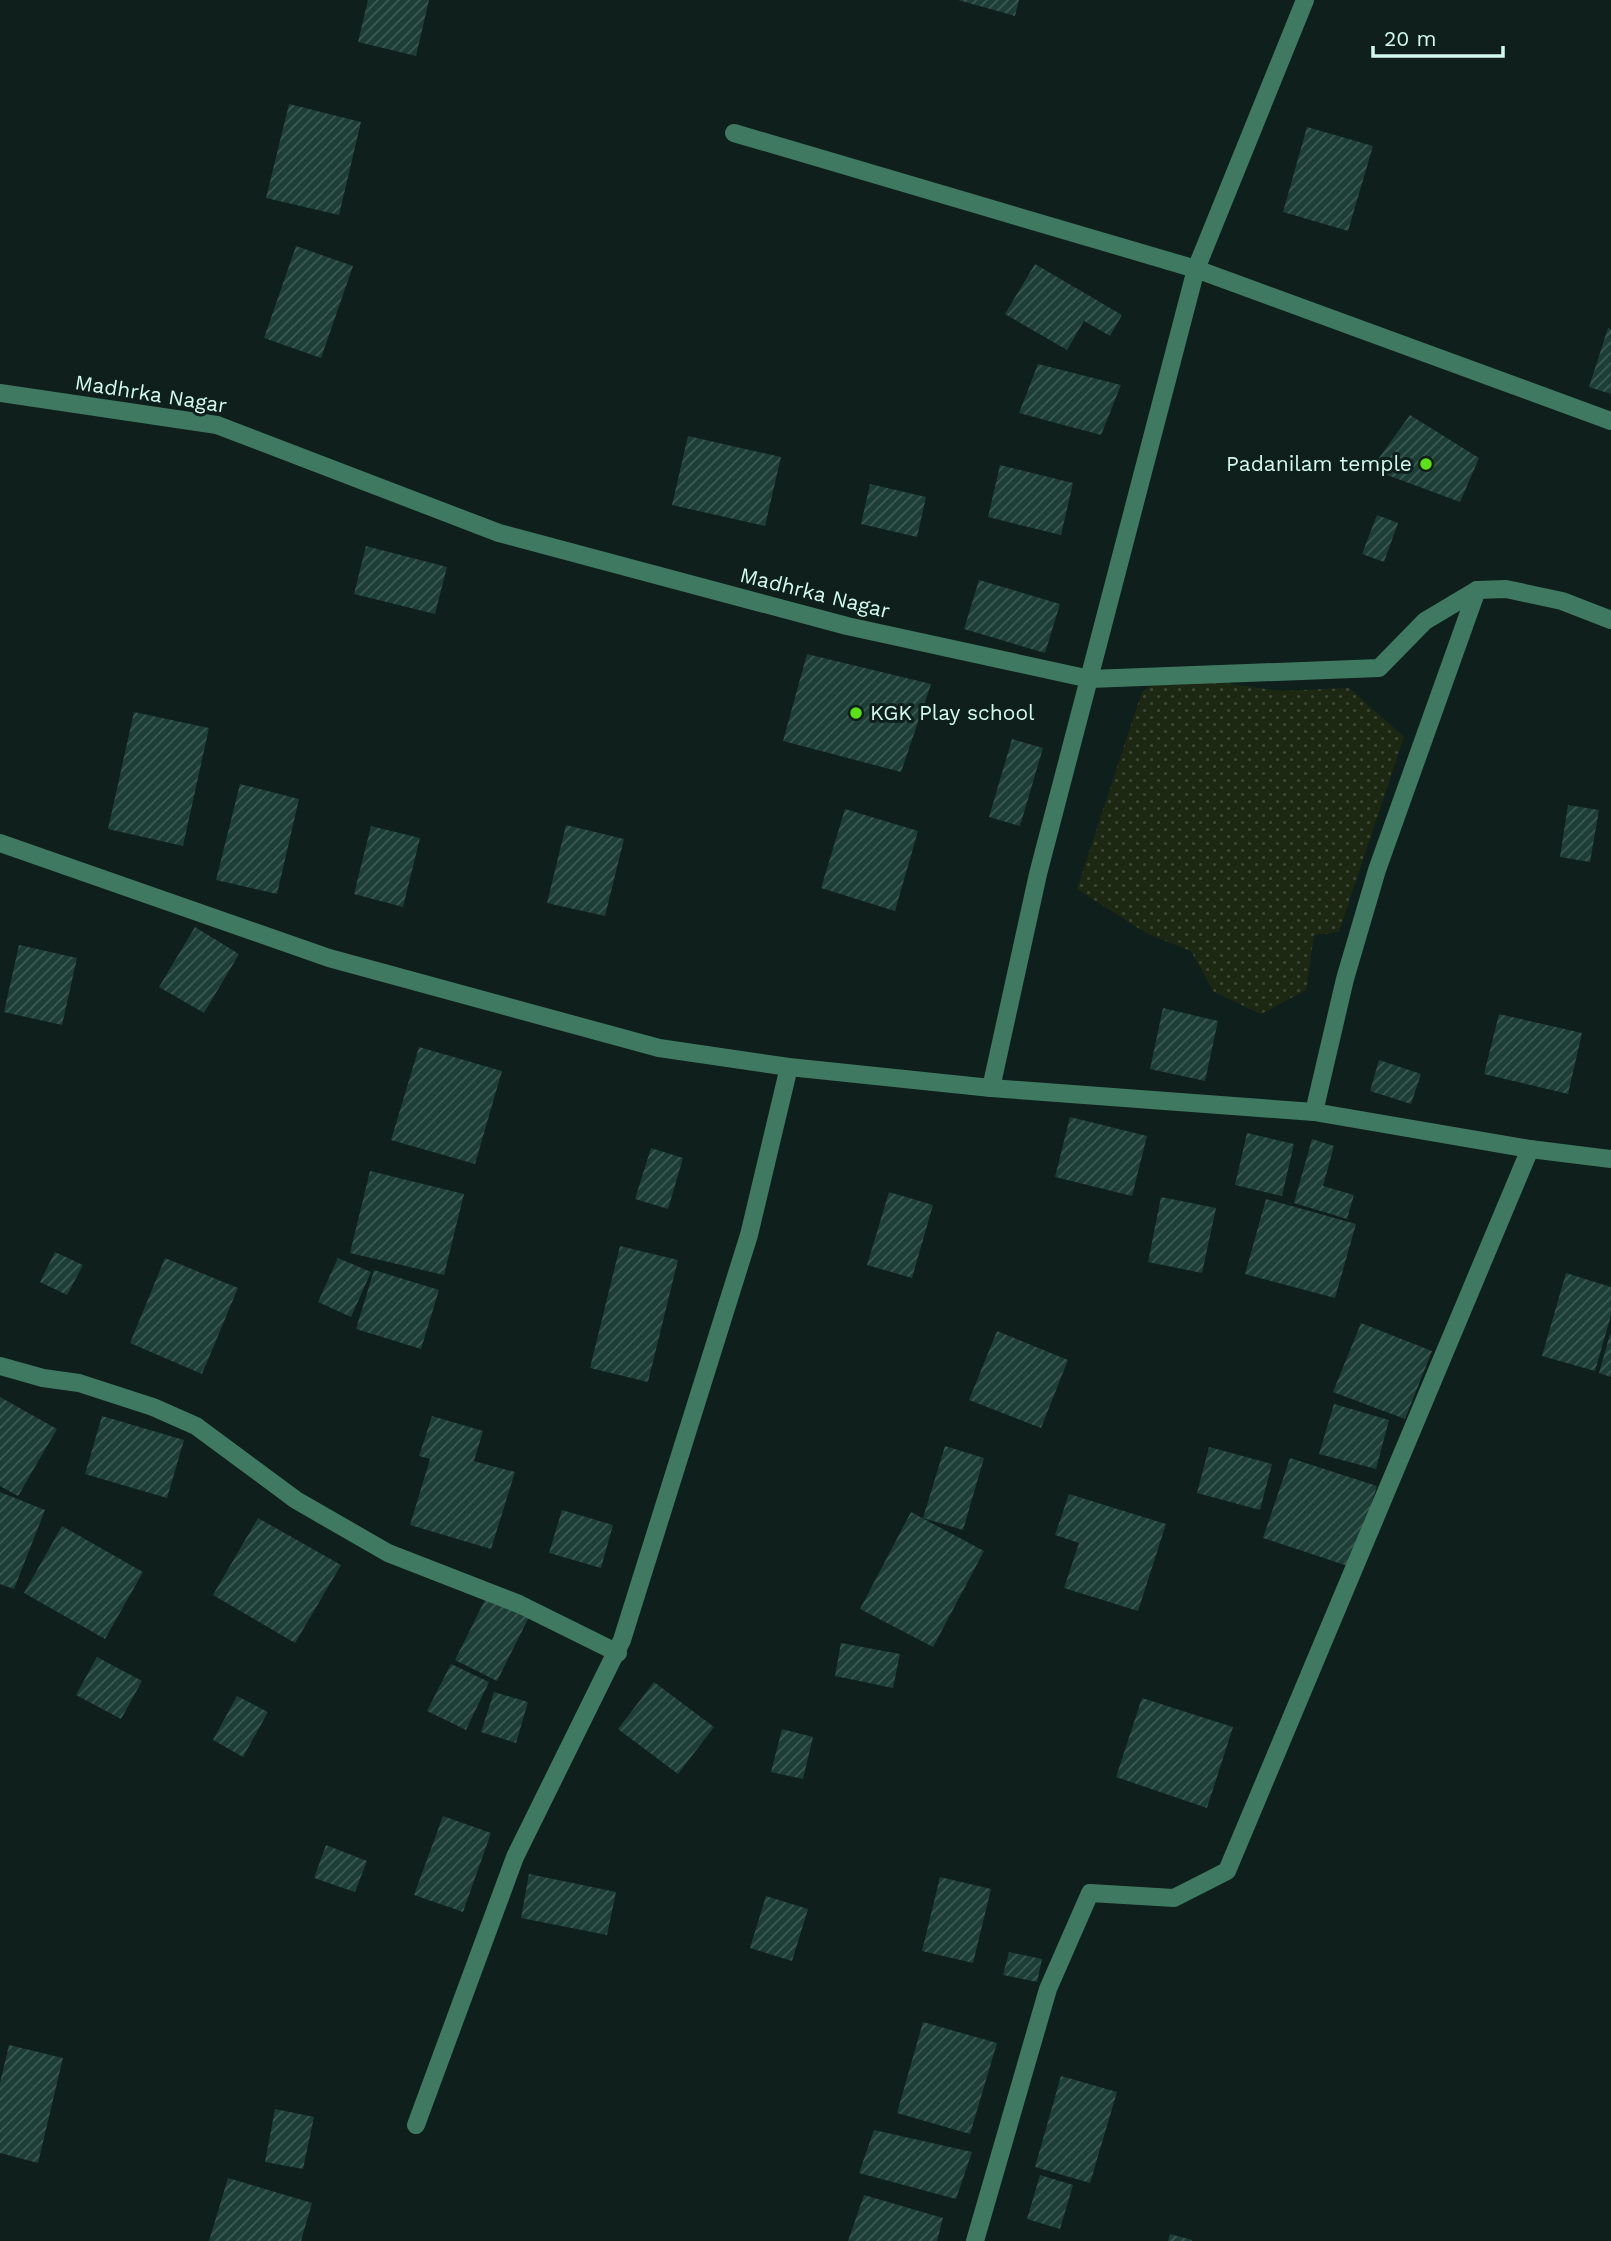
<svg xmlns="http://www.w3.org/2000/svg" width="1611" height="2241" font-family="'Work Sans',sans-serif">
<defs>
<pattern id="park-dots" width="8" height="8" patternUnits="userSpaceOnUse" patternTransform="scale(1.75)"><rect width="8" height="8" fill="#1d2813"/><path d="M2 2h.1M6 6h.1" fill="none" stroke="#3d4836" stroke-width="1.8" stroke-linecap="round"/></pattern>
<pattern id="building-hatch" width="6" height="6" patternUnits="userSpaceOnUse" patternTransform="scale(1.75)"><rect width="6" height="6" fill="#1d3e36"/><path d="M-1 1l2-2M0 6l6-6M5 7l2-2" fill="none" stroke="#3d5b53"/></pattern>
</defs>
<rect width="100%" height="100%" fill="#0f1f1b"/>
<!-- park -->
<path fill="url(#park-dots)" d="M1166 674 1279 691 1349 688 1404 737 1339 932 1314 935 1306 990 1261 1014 1214 992 1191 951 1146 933 1077 889 1142 692Z"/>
<!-- building -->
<g fill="url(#building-hatch)">
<path d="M368 0H429L416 56 358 42Z"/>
<path d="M958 0H1019L1015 16Z"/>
<path d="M289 104 361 122 339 215 266 198Z"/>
<path d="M1307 127 1373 146 1348 231 1283 212Z"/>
<path d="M296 246 353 266 321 358 264 338Z"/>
<path d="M1035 264 1122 315 1110 336 1084 321 1067 350 1005 314Z"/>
<path d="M1608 328 1611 329V394L1589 387Z"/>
<path d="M1038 364 1121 385 1101 435 1019 413Z"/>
<path d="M1410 415 1479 458 1460 502 1371 469Z"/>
<path d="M688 436 781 457 765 526 672 505Z"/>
<path d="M1000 465 1073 483 1061 535 988 517Z"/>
<path d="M870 484 926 497 917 537 861 524Z"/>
<path d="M1377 515 1398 523 1384 562 1362 554Z"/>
<path d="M366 546 447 567 435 614 354 594Z"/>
<path d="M979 580 1060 604 1045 653 964 629Z"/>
<path d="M807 654 931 684 901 772 783 741Z"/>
<path d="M134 712 209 728 183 846 108 829Z"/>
<path d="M1012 739 1043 748 1020 826 989 817Z"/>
<path d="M240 784 299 799 277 894 216 880Z"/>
<path d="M1568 805 1599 810 1590 862 1560 857Z"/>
<path d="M845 809 918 831 895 911 821 888Z"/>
<path d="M566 825 624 839 605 916 547 903Z"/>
<path d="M371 826 420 838 403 907 354 894Z"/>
<path d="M195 927 239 954 204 1013 159 987Z"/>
<path d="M19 945 77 958 62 1025 4 1012Z"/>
<path d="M1163 1008 1218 1021 1205 1081 1150 1069Z"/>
<path d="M1499 1014 1582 1033 1568 1094 1484 1074Z"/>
<path d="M419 1047 502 1071 475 1164 391 1140Z"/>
<path d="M1379 1060 1421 1074 1411 1104 1370 1091Z"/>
<path d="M1070 1117 1147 1136 1132 1196 1055 1177Z"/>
<path d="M1247 1133 1294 1144 1282 1196 1235 1185Z"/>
<path d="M1312 1139 1334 1146 1323 1186 1354 1195 1347 1219 1294 1203Z"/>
<path d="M651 1148 683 1158 668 1209 635 1199Z"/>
<path d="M370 1171 464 1194 444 1275 350 1253Z"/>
<path d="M889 1192 933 1205 912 1278 867 1265Z"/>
<path d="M1161 1197 1216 1208 1202 1273 1148 1262Z"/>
<path d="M1266 1199 1356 1224 1335 1298 1245 1274Z"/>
<path d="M620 1246 678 1260 648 1382 590 1368Z"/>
<path d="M55 1252 83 1265 67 1295 40 1282Z"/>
<path d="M165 1258 238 1288 202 1374 130 1343Z"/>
<path d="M338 1258 371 1272 351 1317 318 1302Z"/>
<path d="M374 1270 439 1290 421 1349 356 1329Z"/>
<path d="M1566 1273 1611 1287V1315L1595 1371 1542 1356Z"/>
<path d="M1361 1323 1432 1351 1405 1419 1333 1392Z"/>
<path d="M997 1331 1068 1360 1041 1428 969 1400Z"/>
<path d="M1610 1334H1611V1377L1599 1373Z"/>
<path d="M0 1397 57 1429 18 1496 0 1486Z"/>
<path d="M1334 1404 1389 1420 1376 1469 1319 1454Z"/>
<path d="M102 1416 184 1440 167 1498 85 1474Z"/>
<path d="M432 1416 483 1431 474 1461 515 1472 491 1549 410 1525 430 1459 419 1456Z"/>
<path d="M945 1446 984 1458 963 1530 923 1518Z"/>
<path d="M1209 1447 1272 1464 1260 1510 1197 1493Z"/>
<path d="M1290 1458 1377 1486 1351 1567 1263 1538Z"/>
<path d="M0 1492 45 1510 14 1589 0 1584Z"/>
<path d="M1069 1494 1166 1524 1138 1611 1064 1588 1079 1543 1055 1535Z"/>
<path d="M562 1510 613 1525 601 1568 549 1553Z"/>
<path d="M911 1512 984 1551 933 1647 860 1609Z"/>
<path d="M258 1518 341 1565 295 1643 213 1595Z"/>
<path d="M62 1526 143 1572 105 1639 24 1593Z"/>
<path d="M487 1596 529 1617 497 1681 455 1660Z"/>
<path d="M841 1643 900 1654 893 1688 835 1676Z"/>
<path d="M97 1657 142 1681 121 1719 76 1695Z"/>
<path d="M451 1664 489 1682 466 1730 427 1711Z"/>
<path d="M654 1682 714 1727 678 1774 618 1729Z"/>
<path d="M494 1692 528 1702 516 1743 481 1732Z"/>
<path d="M237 1696 268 1712 243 1757 213 1740Z"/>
<path d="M1142 1698 1233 1727 1207 1808 1116 1777Z"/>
<path d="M782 1729 813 1737 803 1779 771 1772Z"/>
<path d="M443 1816 491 1833 463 1912 414 1895Z"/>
<path d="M326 1845 367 1861 355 1892 314 1878Z"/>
<path d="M529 1874 616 1892 607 1935 521 1918Z"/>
<path d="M940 1877 991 1889 973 1963 922 1951Z"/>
<path d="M766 1896 808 1909 792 1961 750 1948Z"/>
<path d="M1009 1952 1042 1959 1037 1982 1003 1975Z"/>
<path d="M923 2022 997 2043 970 2134 897 2113Z"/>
<path d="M9 2045 63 2058 38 2163 0 2153V2083Z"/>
<path d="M1061 2076 1117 2092 1090 2183 1035 2167Z"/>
<path d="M275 2109 314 2117 303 2169 265 2162Z"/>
<path d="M874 2130 972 2152 956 2199 859 2173Z"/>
<path d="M1040 2175 1073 2185 1060 2229 1027 2219Z"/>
<path d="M228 2178 312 2203 301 2241H209Z"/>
<path d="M864 2195 943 2218 937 2241H848Z"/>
<path d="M1170 2234 1192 2240V2241H1168Z"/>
</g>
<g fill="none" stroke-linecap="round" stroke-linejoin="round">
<!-- minor -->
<g stroke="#3f7962" stroke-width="18">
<path d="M734 133 1196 269 1611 421"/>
<path d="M0 393 217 425 499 533 847 626 1090 679 1379 668 1425 621 1477 590 1506 589 1562 601 1611 620"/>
<path d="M0 843 329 958 659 1048 789 1067 991 1088 1314 1112 1530 1149 1611 1159"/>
<path d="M991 1088 1038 874 1196 269 1305 0"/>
<path d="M1314 1112 1345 979 1377 870 1477 590"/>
<path d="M0 1366 43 1378 79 1383 153 1407 196 1426 296 1500 388 1553 519 1604 618 1653"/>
<path d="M416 2125 515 1857 622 1640 749 1235 789 1067"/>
<path d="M975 2241 1048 1989 1090 1893 1174 1898 1227 1871 1530 1149"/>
</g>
</g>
<!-- markers -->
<g fill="#5ce018" stroke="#0f1f1b" stroke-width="2.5">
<circle cx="1426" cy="464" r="7"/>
<circle cx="856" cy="713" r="7"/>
</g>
<g text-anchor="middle" stroke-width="6" stroke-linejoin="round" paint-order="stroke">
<!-- street labels -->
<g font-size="21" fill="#d2faed" stroke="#0f1f1b">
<text transform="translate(151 394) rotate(9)" y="7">Madhrka Nagar</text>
<text transform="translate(815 593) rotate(14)" y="7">Madhrka Nagar</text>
</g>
<!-- poi labels -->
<g font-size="21" fill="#d2faed" stroke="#0f1f1b" text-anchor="end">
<text x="1412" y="471">Padanilam temple</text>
<text x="870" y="720" text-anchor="start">KGK Play school</text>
</g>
</g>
<!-- scale -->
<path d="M1373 46v10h130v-10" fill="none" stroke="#d2faed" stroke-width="3.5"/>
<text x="1384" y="46" font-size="21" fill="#d2faed" stroke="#0f1f1b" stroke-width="5" paint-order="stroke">20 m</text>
</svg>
